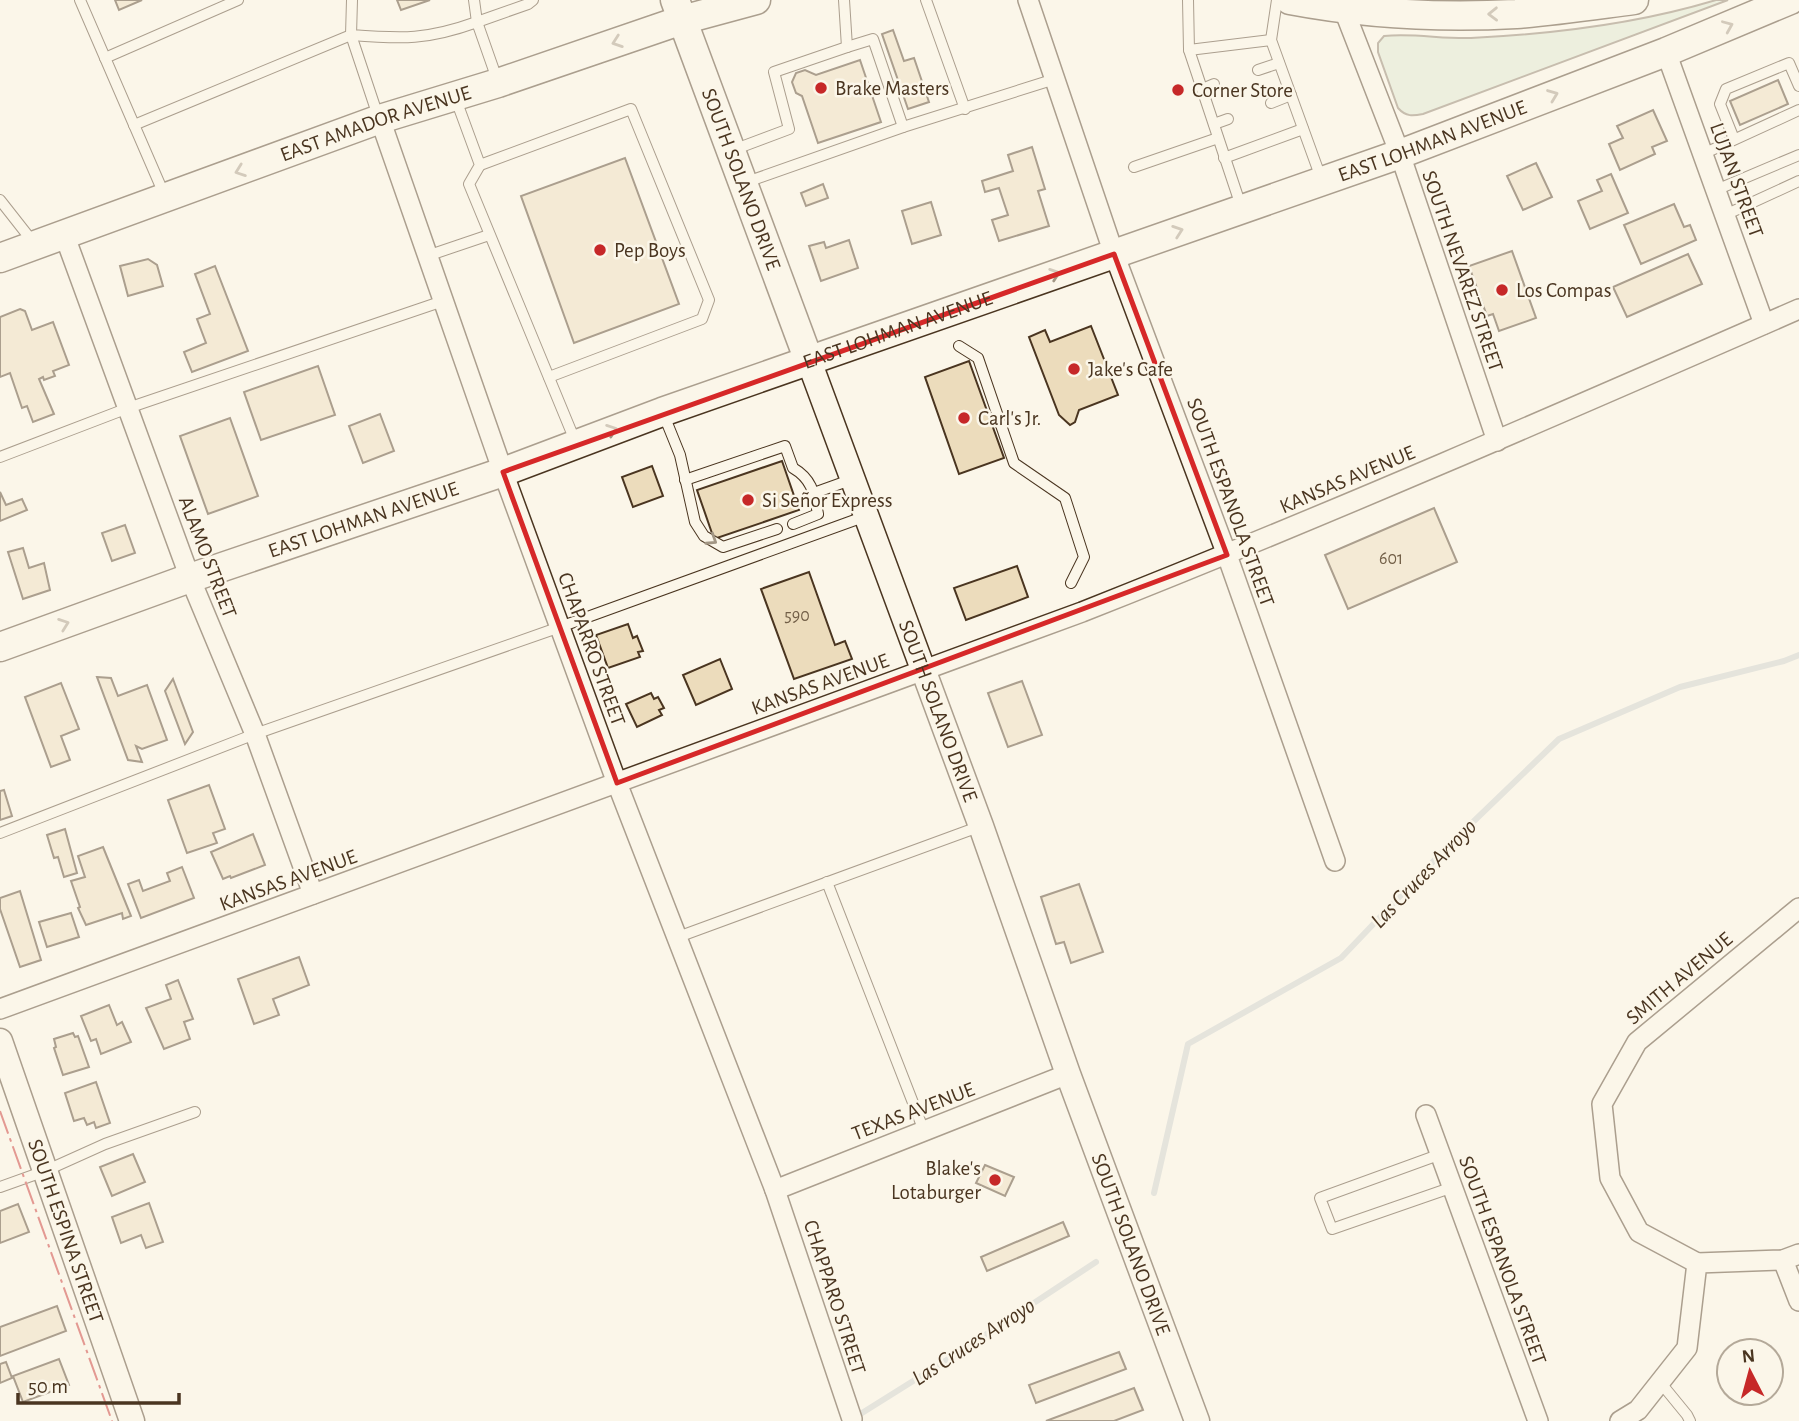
<svg xmlns="http://www.w3.org/2000/svg" width="1799" height="1421" font-family="'Alegreya Sans',sans-serif">
<rect width="100%" height="100%" fill="#fbf6e9"/>
<!-- green -->
<path fill="#dce7d0" stroke="#887966" stroke-width="2" d="M1716 0H1728L1423 114C1413 116 1406 117 1398 108L1378 52V43L1384 36C1413 33 1442 39 1471 38 1553 34 1637 24 1716 0Z"/>
<g fill="none" stroke-linecap="round" stroke-linejoin="round">
<!-- stream -->
<g stroke="#c9cecd" stroke-width="6">
<path d="M1154 1193 1188 1044 1341 958 1446 848 1559 739 1680 687 1784 661 1799 655"/>
<path d="M854 1418 961 1351 1096 1262"/>
</g>
</g>
<!-- building -->
<g fill="#ecdcbc" stroke="#4a3520" stroke-width="2">
<path d="M115 0H142L119 10Z"/>
<path d="M397 0H430L401 10Z"/>
<path d="M893 30 904 61 914 58 929 102 908 109 882 34Z"/>
<path d="M860 60 881 122 818 143 802 96 796 93 792 82 796 73 805 70 816 75Z"/>
<path d="M1778 80 1788 104 1740 125 1730 101Z"/>
<path d="M1653 110 1667 141 1652 147 1655 154 1620 170 1609 144 1623 138 1617 126Z"/>
<path d="M1032 147 1045 189 1038 191 1049 226 999 241 992 220 1008 215 999 188 985 192 982 181 1013 171 1008 155Z"/>
<path d="M625 158 679 304 574 343 521 196Z"/>
<path d="M1536 163 1552 197 1523 210 1507 176Z"/>
<path d="M1611 174 1628 213 1590 229 1578 201 1602 191 1597 180Z"/>
<path d="M823 184 828 198 806 206 801 193Z"/>
<path d="M931 202 941 235 912 244 902 211Z"/>
<path d="M1674 204 1684 227 1690 225 1696 240 1641 264 1624 225Z"/>
<path d="M849 240 858 268 821 281 809 246 824 242 826 248Z"/>
<path d="M1512 251 1536 318 1499 331 1493 314 1487 316 1469 266Z"/>
<path d="M1688 254 1702 284 1627 317 1613 287Z"/>
<path d="M148 259 157 265 163 286 128 296 120 266Z"/>
<path d="M215 266 248 351 192 372 184 352 206 343 197 319 210 314 195 274Z"/>
<path d="M20 309 25 311 32 330 53 322 69 365 53 371 55 376 44 380 43 377 39 379 54 414 33 422 27 406 22 408 10 373 0 377V317Z"/>
<path d="M1091 326 1118 395 1079 410 1075 422 1070 425 1059 415 1029 337 1045 330 1050 342Z"/>
<path d="M969 361 1004 458 959 474 925 377Z"/>
<path d="M318 366 335 415 261 440 244 392Z"/>
<path d="M380 414 394 451 363 463 349 426Z"/>
<path d="M230 418 258 496 208 514 180 436Z"/>
<path d="M782 461 799 510 714 539 697 490Z"/>
<path d="M652 466 663 496 633 507 622 477Z"/>
<path d="M0 492 6 505 22 499 27 510 0 521Z"/>
<path d="M1434 508 1457 562 1348 609 1325 555Z"/>
<path d="M125 525 135 553 112 561 102 533Z"/>
<path d="M23 548 29 568 44 563 50 590 23 599 8 552Z"/>
<path d="M1017 566 1028 597 966 620 954 588Z"/>
<path d="M809 572 835 645 845 641 852 659 794 679 761 589Z"/>
<path d="M628 624 633 638 637 636 643 651 638 652 640 657 608 668 596 635Z"/>
<path d="M720 659 732 689 696 705 683 675Z"/>
<path d="M97 677 111 678 118 696 147 685 167 740 142 749 136 746 142 762 128 760Z"/>
<path d="M173 679 193 732 185 744 165 691Z"/>
<path d="M1022 681 1042 735 1008 747 988 693Z"/>
<path d="M61 683 79 729 61 736 70 760 51 767 25 697Z"/>
<path d="M651 693 654 699 658 697 664 708 659 710 662 715 637 727 626 704Z"/>
<path d="M209 785 225 829 213 833 217 843 187 853 168 800Z"/>
<path d="M4 790 12 816 0 820V791Z"/>
<path d="M65 829 77 873 64 877 58 857 54 858 47 835Z"/>
<path d="M253 834 265 865 231 878 230 876 223 879 211 852Z"/>
<path d="M103 847 131 916 123 919 122 913 86 925 78 908 80 907 71 881 85 877 78 856Z"/>
<path d="M182 867 194 898 141 918 128 884 139 880 143 891 170 881 167 873Z"/>
<path d="M1079 884 1103 952 1071 963 1064 942 1056 944 1041 897Z"/>
<path d="M20 891 41 960 20 967 0 909V898Z"/>
<path d="M71 913 79 937 47 947 39 922Z"/>
<path d="M299 957 309 985 273 999 279 1015 254 1024 238 979Z"/>
<path d="M178 980 193 1019 184 1022 190 1039 164 1049 146 1008 171 999 166 985Z"/>
<path d="M109 1005 117 1025 122 1022 131 1042 101 1054 96 1039 91 1041 81 1016Z"/>
<path d="M73 1033 75 1037 78 1036 89 1067 63 1075 54 1048 56 1047 54 1039Z"/>
<path d="M96 1082 110 1123 96 1128 94 1122 87 1125 84 1118 74 1121 65 1093Z"/>
<path d="M133 1154 145 1182 112 1196 100 1167Z"/>
<path d="M985 1165 1014 1177 1005 1196 976 1183Z"/>
<path d="M149 1203 163 1242 146 1248 141 1235 121 1243 112 1217Z"/>
<path d="M18 1204 29 1232 0 1243V1211Z"/>
<path d="M1063 1222 1069 1236 987 1271 981 1257Z"/>
<path d="M57 1306 66 1331 0 1356V1327Z"/>
<path d="M1119 1352 1126 1369 1036 1403 1029 1385Z"/>
<path d="M59 1359 69 1385 23 1402 13 1376Z"/>
<path d="M6 1362 12 1378 0 1383V1364Z"/>
<path d="M1134 1388 1143 1410 1114 1421H1046Z"/>
</g>
<g fill="none" stroke-linecap="round" stroke-linejoin="round">
<!-- service casing -->
<g stroke="#4a3520" stroke-width="12">
<g id="service">
<path d="M80 0 164 194"/>
<path d="M352 0 351 35C403 39 427 40 477 22L497 79"/>
<path d="M474 0 477 22 528 4 533 0"/>
<path d="M926 0 965 109"/>
<path d="M1188 0 1189 50 1242 209"/>
<path d="M1277 0 1271 40 1321 178"/>
<path d="M847 47 873 39 903 127"/>
<path d="M1189 50 1271 40"/>
<path d="M105 58 238 0"/>
<path d="M1258 70 1279 63"/>
<path d="M1202 89 1214 84"/>
<path d="M455 97 480 165 469 184 576 443"/>
<path d="M1271 103 1291 95"/>
<path d="M1214 124 1228 119"/>
<path d="M134 125 351 35 378 116"/>
<path d="M1734 139 1720 104 1726 89 1789 63 1799 86"/>
<path d="M733 150 789 129 774 72 847 47 844 0"/>
<path d="M1703 154 1799 110"/>
<path d="M1224 158 1303 129"/>
<path d="M480 165 631 109 709 300 702 319 549 377"/>
<path d="M1134 167 1218 138"/>
<path d="M744 183 903 127 1055 79"/>
<path d="M1716 190 1799 155"/>
<path d="M0 200 33 242"/>
<path d="M1725 215 1799 181"/>
<path d="M427 256 489 235"/>
<path d="M959 346 978 358 1014 463 1065 498 1084 557 1071 583"/>
<path d="M663 413 680 455 695 522 704 536 723 547 777 529"/>
<path d="M0 457 128 408 443 301"/>
<path d="M685 480 785 446 793 468C812 479 814 493 818 514L793 524"/>
<path d="M814 493 853 479"/>
<path d="M0 833 255 734 560 627 866 516"/>
<path d="M827 882 924 1131"/>
<path d="M678 937 981 826"/>
<path d="M1441 1154 1320 1198 1332 1229 1453 1187"/>
<path d="M0 1187 45 1171 105 1144 195 1112"/>
<path d="M1660 1382 1687 1415 1690 1421"/>
</g>
</g>
<!-- minor casing -->
<g stroke="#4a3520" stroke-width="22">
<g id="minor">
<path d="M1028 0 1114 254 1227 555 1335 861"/>
<path d="M1338 2 1344 10 1400 154 1497 441"/>
<path d="M1666 52 1764 324"/>
<path d="M380 119 503 472 617 783 775 1190 852 1419"/>
<path d="M64 234 190 578 255 734 313 894"/>
<path d="M0 1009 1082 612C1323 517 1561 413 1799 309"/>
<path d="M1426 1115 1538 1421"/>
<path d="M775 1190 1068 1074"/>
<path d="M1783 1260 1799 1301"/>
<path d="M1697 1263 1639 1232 1610 1178 1602 1104 1637 1042 1799 908"/>
<path d="M1620 1421 1638 1410 1687 1348 1697 1263 1783 1260 1799 1254"/>
</g>
</g>
<!-- tertiary casing -->
<g stroke="#4a3520" stroke-width="27">
<g id="tertiary">
<path id="s1" d="M809 361 981 826 1068 1074 1197 1421"/>
<path id="s2" d="M0 1041 132 1421"/>
</g>
</g>
<!-- secondary casing -->
<g stroke="#4a3520" stroke-width="31">
<g id="secondary">
<path id="s3" d="M675 0 809 361"/>
<path d="M1290 0C1364 14 1441 18 1516 14 1555 11 1595 5 1634 0"/>
<path id="s4" d="M0 258 380 119 498 83 682 20 756 0"/>
<path id="s5" d="M0 647 190 578 503 472 662 412 1400 154 1666 52 1790 0"/>
</g>
</g>
<!-- service -->
<use href="#service" stroke="#fbf6e9" stroke-width="10"/>
<!-- minor -->
<use href="#minor" stroke="#fbf6e9" stroke-width="19"/>
<!-- tertiary -->
<use href="#tertiary" stroke="#fbf6e9" stroke-width="24"/>
<!-- secondary -->
<use href="#secondary" stroke="#fbf6e9" stroke-width="28"/>
<!-- power -->
<path stroke="#c62828" stroke-width="2" stroke-dasharray="24 5 3.5 5" stroke-linecap="butt" d="M0 1111 112 1421"/>
</g>
<!-- one-way arrows -->
<defs><path id="oneway-chevron" d="M-2-3.5L2.5 0L-2 3.5" fill="none" stroke-width="1.6" stroke-linecap="round" stroke-linejoin="round" transform="scale(1.75)"/></defs>
<g stroke="#a29684">
<use href="#oneway-chevron" transform="translate(1493 14) rotate(179)"/>
<use href="#oneway-chevron" transform="translate(1728 26) rotate(-23)"/>
<use href="#oneway-chevron" transform="translate(617 42) rotate(161)"/>
<use href="#oneway-chevron" transform="translate(1553 95) rotate(-21)"/>
<use href="#oneway-chevron" transform="translate(240 171) rotate(160)"/>
<use href="#oneway-chevron" transform="translate(1178 231) rotate(-19)"/>
<use href="#oneway-chevron" transform="translate(1055 274) rotate(-19)"/>
<use href="#oneway-chevron" transform="translate(612 430) rotate(-20)"/>
<use href="#oneway-chevron" transform="translate(712 540) rotate(33)"/>
<use href="#oneway-chevron" transform="translate(64 624) rotate(-20)"/>
</g>
<!-- marked area -->
<path d="M0 0H1799V1421H0ZM1114 254 1227 555 617 783 503 472Z" fill="#fbf6e9" fill-opacity=".55" fill-rule="evenodd"/>
<path fill="none" stroke="#d62828" stroke-width="5" stroke-linejoin="round" d="M1114 254 1227 555 617 783 503 472Z"/>
<!-- markers -->
<g fill="#c62828" stroke="#fbf6e9" stroke-width="2.5">
<circle cx="821" cy="88" r="7"/>
<circle cx="1178" cy="90" r="7"/>
<circle cx="600" cy="250" r="7"/>
<circle cx="1502" cy="290" r="7"/>
<circle cx="1074" cy="369" r="7"/>
<circle cx="964" cy="418" r="7"/>
<circle cx="748" cy="500" r="7"/>
<circle cx="995" cy="1180" r="7"/>
</g>
<g text-anchor="middle" stroke-width="5" stroke-linejoin="round" paint-order="stroke">
<!-- number labels -->
<g font-size="18" fill="#725f47">
<text x="1391" y="564">601</text>
<text x="797" y="621">590</text>
</g>
<!-- poi labels -->
<g font-size="21" fill="#4a3520" stroke="#fbf6e9" text-anchor="start">
<text x="835" y="95">Brake Masters</text>
<text x="1192" y="97">Corner Store</text>
<text x="614" y="257">Pep Boys</text>
<text x="1516" y="297">Los Compas</text>
<text x="1088" y="376">Jake's Cafe</text>
<text x="978" y="425">Carl's Jr.</text>
<text x="762" y="507">Si Señor Express</text>
<text x="981" y="1175" text-anchor="end">Blake's<tspan x="981" dy="24">Lotaburger</tspan></text>
</g>
<!-- street labels -->
<g font-size="21" fill="#4a3520" stroke="#fbf6e9">
<text dy="7" stroke="none"><textPath href="#s4" startOffset="399">EAST AMADOR AVENUE</textPath></text>
<text dy="7" stroke="none"><textPath href="#s5" startOffset="1519">EAST LOHMAN AVENUE</textPath></text>
<text dy="7" stroke="none"><textPath href="#s3" startOffset="191">SOUTH SOLANO DRIVE</textPath></text>
<text transform="translate(1737 180) rotate(70)" y="7">LUJAN STREET</text>
<text transform="translate(1463 271) rotate(71)" y="7">SOUTH NEVAREZ STREET</text>
<text dy="7" stroke="none"><textPath href="#s5" startOffset="952">EAST LOHMAN AVENUE</textPath></text>
<text transform="translate(1347 479) rotate(-23)" y="7">KANSAS AVENUE</text>
<text transform="translate(1231 502) rotate(70)" y="7">SOUTH ESPANOLA STREET</text>
<text dy="7" stroke="none"><textPath href="#s5" startOffset="385">EAST LOHMAN AVENUE</textPath></text>
<text transform="translate(208 557) rotate(69)" y="7">ALAMO STREET</text>
<text transform="translate(592 649) rotate(70)" y="7">CHAPARRO STREET</text>
<text transform="translate(820 684) rotate(-20)" y="7">KANSAS AVENUE</text>
<text dy="7" stroke="none"><textPath href="#s1" startOffset="373">SOUTH SOLANO DRIVE</textPath></text>
<text transform="translate(288 880) rotate(-20)" y="7">KANSAS AVENUE</text>
<text transform="translate(1679 978) rotate(-40)" y="7">SMITH AVENUE</text>
<text transform="translate(913 1111) rotate(-21)" y="7">TEXAS AVENUE</text>
<text dy="7" stroke="none"><textPath href="#s2" startOffset="201">SOUTH ESPINA STREET</textPath></text>
<text dy="7" stroke="none"><textPath href="#s1" startOffset="940">SOUTH SOLANO DRIVE</textPath></text>
<text transform="translate(1503 1260) rotate(70)" y="7">SOUTH ESPANOLA STREET</text>
<text transform="translate(835 1297) rotate(72)" y="7">CHAPPARO STREET</text>
</g>
<!-- water labels -->
<g font-size="23" font-style="italic" fill="#4a3520" stroke="#fbf6e9">
<text transform="translate(1423 873) rotate(-46)" y="8">Las Cruces Arroyo</text>
<text transform="translate(973 1341) rotate(-33)" y="8">Las Cruces Arroyo</text>
</g>
</g>
<!-- north arrow -->
<g transform="translate(1750 1372) rotate(354)"><circle r="33" fill="#fbf6e9" stroke="#b4a999" stroke-width="2"/>
<path d="M0-5L12 26L0 18L-12 26Z" fill="#c62828"/>
<text y="-10" font-size="19" font-weight="bold" text-anchor="middle" fill="#4a3520">N</text>
</g>
<!-- scale -->
<path d="M18 1393v10h161v-10" fill="none" stroke="#4a3520" stroke-width="3.5"/>
<text x="28" y="1393" font-size="21" fill="#4a3520" stroke="#fbf6e9" stroke-width="5" paint-order="stroke">50 m</text>
</svg>
